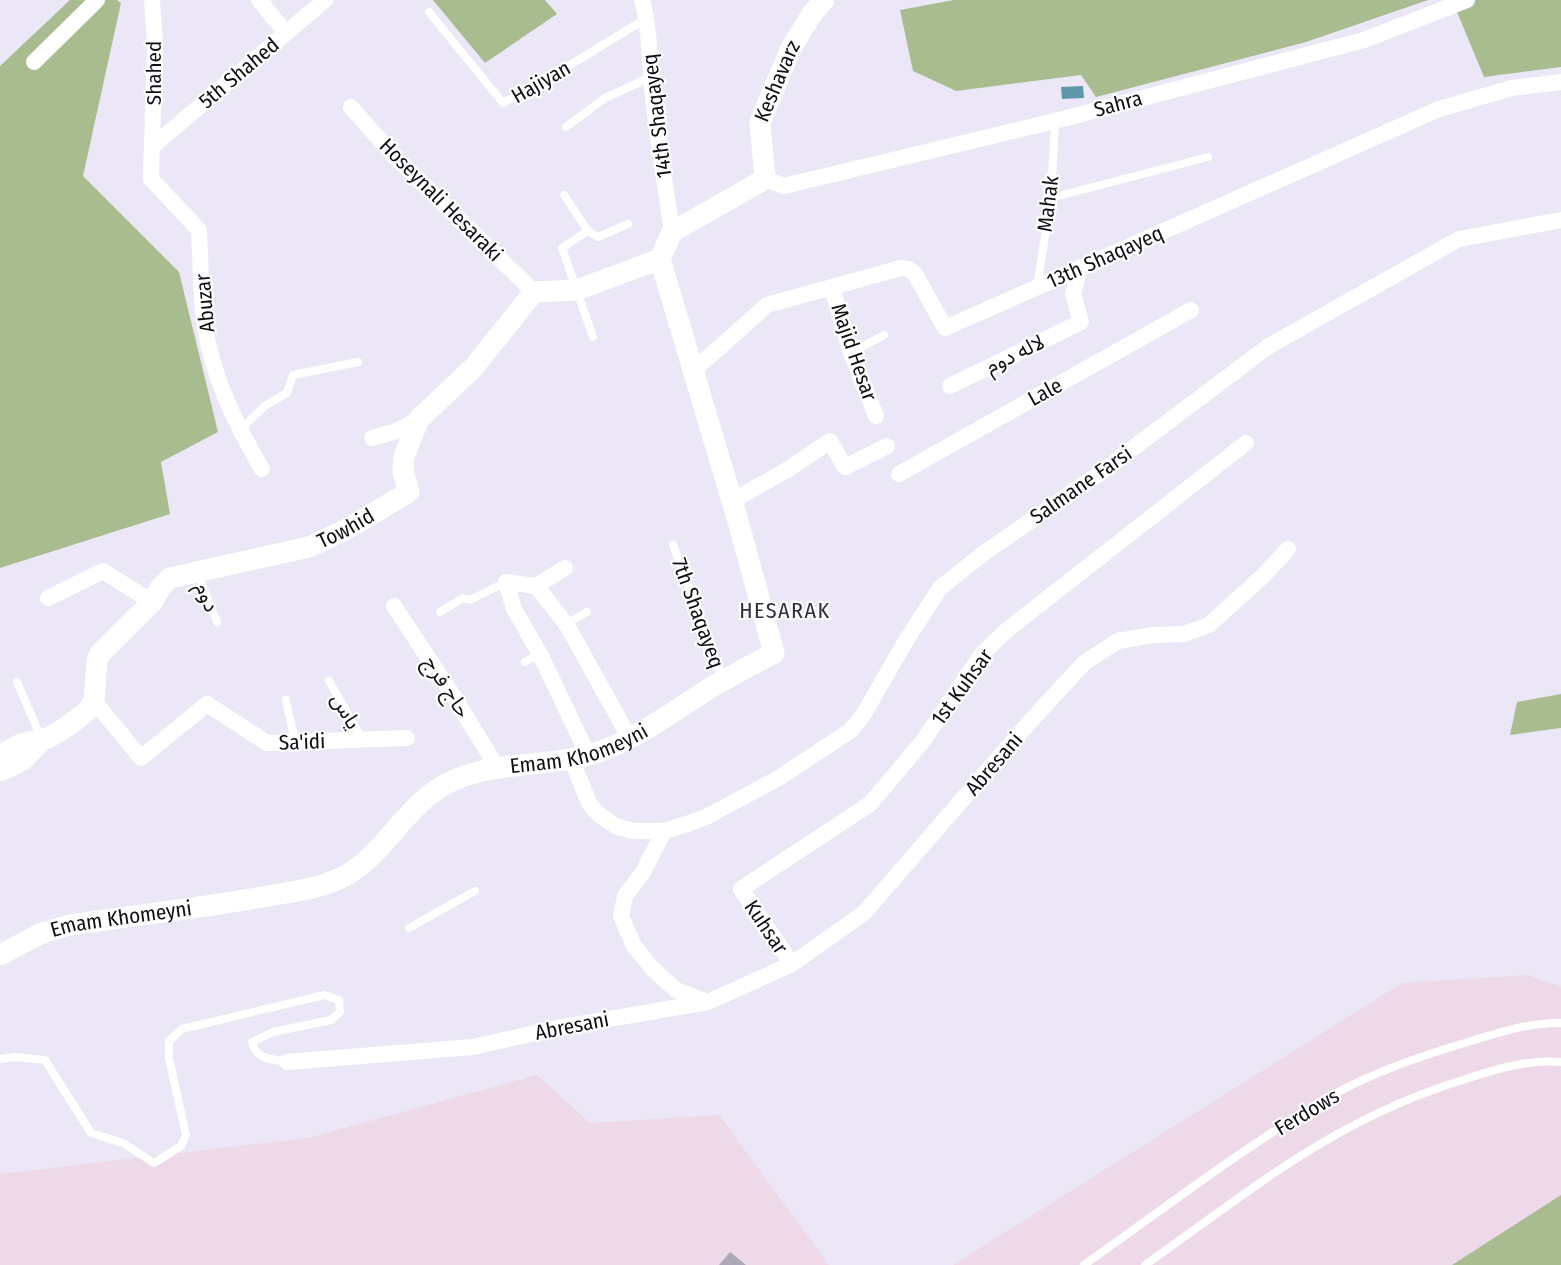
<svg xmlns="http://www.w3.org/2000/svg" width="1561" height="1265" font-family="'Fira Sans Condensed','Noto Sans Arabic',sans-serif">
<rect width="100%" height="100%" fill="#ebe7f7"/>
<!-- education -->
<g fill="#edd9e8">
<path d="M1527 975 1561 987V1265H953L1402 983Z"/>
<path d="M537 1075 590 1123 719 1115 829 1265H0V1174L308 1138Z"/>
</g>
<!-- forest -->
<g fill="#a9bc90">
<path d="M70 0H117L121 3 83 176 179 272 218 432 161 462 170 514 0 568V66Z"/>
<path d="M433 0H545L557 14 485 63Z"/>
<path d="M954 0H1428L1306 42 1096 97 1081 75 956 91 913 71 900 10Z"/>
<path d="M1452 0H1561V67L1484 77Z"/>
<path d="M1561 694V728L1510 735 1517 702Z"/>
<path d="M1561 1195V1265H1452Z"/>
</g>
<!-- water -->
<path fill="#5f97a9" d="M1083 86 1084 98 1062 99 1061 87Z"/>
<!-- building -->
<path fill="#aca8b7" d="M730 1252 746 1265H719Z"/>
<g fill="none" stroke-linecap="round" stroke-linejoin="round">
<!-- service -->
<g stroke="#fff" stroke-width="8">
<path d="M429 12 503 103 562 70 647 18"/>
<path d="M566 127 605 98 651 77"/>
<path d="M564 195 588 231 562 248 593 337"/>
<path d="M1051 198 1208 157"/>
<path d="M588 231 598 237 628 224"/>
<path d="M1037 287 1051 198 1055 121"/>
<path d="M851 353 884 335"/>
<path d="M240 430 266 405 287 393 293 375 358 362"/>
<path d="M673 545 723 680"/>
<path d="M197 572 217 622"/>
<path d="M440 612 463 598 470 600 506 582"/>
<path d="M566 624 587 612"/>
<path d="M525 662 540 654"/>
<path d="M329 681 363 740"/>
<path d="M17 682 42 740"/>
<path d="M286 700 295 742"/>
<path d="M409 928 475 891"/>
<path d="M0 1059 15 1057 45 1060 91 1133 123 1143 154 1163 181 1146 186 1135 169 1058V1041L182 1029 324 995 339 1000 340 1012 331 1020 273 1032 252 1042C257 1060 271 1059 287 1062"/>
<path d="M1084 1265C1168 1206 1250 1142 1340 1091 1378 1071 1427 1054 1468 1042 1497 1033 1530 1022 1561 1023"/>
<path d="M1145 1265C1214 1217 1283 1161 1358 1123 1394 1104 1433 1089 1472 1077 1500 1068 1531 1059 1561 1062"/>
</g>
<!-- minor -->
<g stroke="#fff" stroke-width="16">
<path d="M152 0 155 43 151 179 199 230C201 262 200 296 205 327 213 379 236 424 262 469"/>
<path d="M259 0 286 33"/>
<path d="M642 0C650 28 649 58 652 87 657 135 665 184 672 232"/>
<path d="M34 62 97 0"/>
<path d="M351 107 394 156 534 292"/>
<path d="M153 146 325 0"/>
<path d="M765 179 784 186 1055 121 1364 40 1467 0"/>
<path d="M832 288 851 353 876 416"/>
<path d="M694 370 767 305 901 268 909 269 915 274 945 328 1439 109 1512 88 1561 82"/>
<path d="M950 386 1081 322 1073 294 1080 268"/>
<path d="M372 438 394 432 419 419"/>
<path d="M899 474 1191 310"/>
<path d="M732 501 787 470 830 441 845 467 887 446"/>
<path d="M565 568 536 586 506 582 514 609 540 654 588 755"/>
<path d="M536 586 566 624 577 643 630 739"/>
<path d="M48 598 103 571 152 602"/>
<path d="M394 606 454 697 498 769"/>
<path d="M94 701 141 758 207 704 267 743 407 738"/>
<path d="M571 758 589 803 598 814 616 826 633 831H664L684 825 706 817 777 779 850 731 862 717 907 639 940 588 984 553 1100 473 1269 346 1459 239 1561 220"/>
<path d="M664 831 643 872 625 896 621 916 634 946 652 968 676 990 707 1002"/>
<path d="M792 964 741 889 870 804 923 741 982 654 1007 630 1246 443"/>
<path d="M287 1062 473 1047 557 1028 708 1002 792 964 864 913 1027 725 1084 663 1118 641 1153 635 1184 634 1209 625 1263 576 1288 549"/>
</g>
<!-- tertiary -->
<g stroke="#fff" stroke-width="21">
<path id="s1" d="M660 259 672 232 765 179 760 122 791 48 812 14 824 0"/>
<path id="s2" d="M0 755 21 744 48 738 68 726 87 711 94 701 97 661 100 654 152 602 161 587 170 578 309 547 345 530 409 492 403 472 404 456 419 419 473 368 534 292 577 290 660 259"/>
<path d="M0 771 23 760 42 740"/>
<path id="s3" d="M0 955 42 933 70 925C136 915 202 908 268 896 295 891 326 888 350 873 388 849 409 801 450 782 497 759 553 769 601 751 639 737 673 712 707 690 729 677 752 665 774 653L738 521 660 259"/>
</g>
</g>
<g text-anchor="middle" stroke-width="4.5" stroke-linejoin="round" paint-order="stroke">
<!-- street labels -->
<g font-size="21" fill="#100e13" stroke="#fff">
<text transform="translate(154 73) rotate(-90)" y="7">Shahed</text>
<text transform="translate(239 73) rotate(-40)" y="7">5th Shahed</text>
<text transform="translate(541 82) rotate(-30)" y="7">Hajiyan</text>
<text dy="7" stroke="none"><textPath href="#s1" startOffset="238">Keshavarz</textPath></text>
<text transform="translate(1118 104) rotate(-15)" y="7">Sahra</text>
<text transform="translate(657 116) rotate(-97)" y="7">14th Shaqayeq</text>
<text transform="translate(441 200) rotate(45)" y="7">Hoseynali Hesaraki</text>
<text transform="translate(1048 204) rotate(-83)" y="7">Mahak</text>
<text transform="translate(1105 257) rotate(-24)" y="7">13th Shaqayeq</text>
<text transform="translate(205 303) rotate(-95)" y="7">Abuzar</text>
<text transform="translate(854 352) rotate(71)" y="7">Majid Hesar</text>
<text transform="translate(1015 354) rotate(-26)" y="7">لاله دوم</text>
<text transform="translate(1045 392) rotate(-29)" y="7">Lale</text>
<text transform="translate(1081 485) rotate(-35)" y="7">Salmane Farsi</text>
<text dy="7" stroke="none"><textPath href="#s2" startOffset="446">Towhid</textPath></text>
<text transform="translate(207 597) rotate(67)" y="7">دوم</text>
<text transform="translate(698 613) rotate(70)" y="7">7th Shaqayeq</text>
<text transform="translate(447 687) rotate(57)" y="7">حاج فرج</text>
<text transform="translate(962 687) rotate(-54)" y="7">1st Kuhsar</text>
<text transform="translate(346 711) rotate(60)" y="7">یاس</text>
<text transform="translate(302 742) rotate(-2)" y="7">Sa'idi</text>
<text dy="7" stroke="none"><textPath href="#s3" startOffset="632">Emam Khomeyni</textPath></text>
<text transform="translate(994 764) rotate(-49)" y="7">Abresani</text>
<text dy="7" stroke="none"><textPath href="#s3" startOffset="128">Emam Khomeyni</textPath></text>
<text transform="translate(766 927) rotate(56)" y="7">Kuhsar</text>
<text transform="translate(572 1026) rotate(-11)" y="7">Abresani</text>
<text transform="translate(1307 1112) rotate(-31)" y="7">Ferdows</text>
</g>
<!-- neighbourhood labels -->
<g font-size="22" letter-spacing="1.5" fill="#312e39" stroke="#fff">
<text x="785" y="618">HESARAK</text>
</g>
</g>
</svg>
